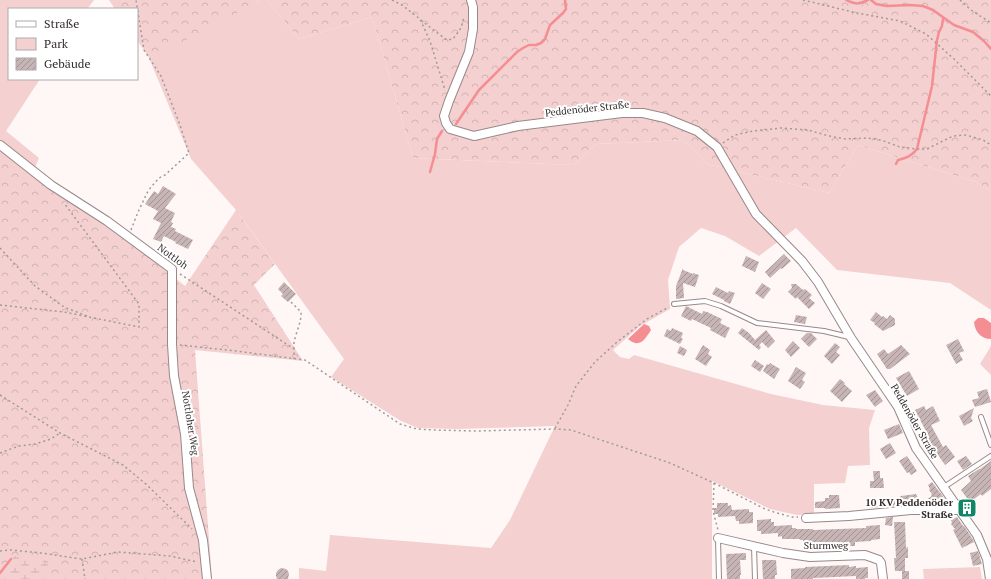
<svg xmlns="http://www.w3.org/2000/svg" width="991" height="579" font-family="'PT Serif',serif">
<defs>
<pattern id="forest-crowns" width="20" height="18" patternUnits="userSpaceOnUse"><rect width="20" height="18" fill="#f4d0d0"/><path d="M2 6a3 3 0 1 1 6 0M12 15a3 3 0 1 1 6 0" fill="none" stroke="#d2b3b3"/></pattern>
<pattern id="wetland-marsh" width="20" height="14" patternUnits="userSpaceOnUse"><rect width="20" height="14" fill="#f4d0d0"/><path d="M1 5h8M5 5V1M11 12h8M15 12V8" fill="none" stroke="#d2b3b3"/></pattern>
<pattern id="building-hatch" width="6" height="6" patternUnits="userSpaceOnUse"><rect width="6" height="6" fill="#c6b5b4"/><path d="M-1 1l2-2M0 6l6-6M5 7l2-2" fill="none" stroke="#a29493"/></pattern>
</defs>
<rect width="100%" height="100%" fill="#fef7f6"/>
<!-- green -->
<g fill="#f4d0d0">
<path d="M0 0H94L87 9H9V79H40L6 131 39 158 34 170 0 141Z"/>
<path d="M261 0H267L299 39 372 17 413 158 574 165 596 144 684 140 707 164 829 193 858 145 976 182 991 191V310L950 283 837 270 796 228 759 256 725 236 701 228 679 247 668 280 670 309 640 326 613 350 620 357 629 359 634 355 771 394 823 405 875 410 869 428 870 465 848 466 845 483 814 484V514L797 515 770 509 712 481V579H299V568L326 571 330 535 491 548 510 520 555 426 457 429 418 428 401 421 331 377 344 359 236 210 191 159 149 58Z"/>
<path d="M991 346V375L980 364Z"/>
<path d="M980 567 982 579H924L923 569Z"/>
</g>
<!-- forest -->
<g fill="url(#forest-crowns)">
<path d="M109 0H261L150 59 137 40V9H115Z"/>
<path d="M267 0H991V191L976 182 858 145 829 193 707 164 684 140 596 144 574 165 413 158 372 17 299 39Z"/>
<path d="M0 147 124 236 185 286 236 210 275 264 254 285 303 361 195 350 212 579H0Z"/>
</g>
<!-- wetland -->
<path fill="url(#wetland-marsh)" d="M15 556 49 563 41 579H20L9 575 12 563 11 559Z"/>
<!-- water -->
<g fill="#f58e92">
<path d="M978 318H984L991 323V339C981 339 975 332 974 322Z"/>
<path d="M644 324 649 326 651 330C645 339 640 349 628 339Z"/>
</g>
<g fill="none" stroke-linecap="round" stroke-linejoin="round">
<!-- stream -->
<g stroke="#f58e92" stroke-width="2.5">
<path d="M846 0C856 5 859 4 868 0"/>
<path d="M871 0 876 4 887 6 910 5 923 6 933 10 954 25 973 32 984 41 991 49"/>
<path d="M456 124 479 90 517 52 523 48 529 45H536L541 43 545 39 550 25 563 13 566 9 565 0"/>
<path d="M896 164 898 160C906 158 912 156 917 149L932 86 937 40 939 32 942 26 943 19"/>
<path d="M430 172 435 154 437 139 442 131"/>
<path d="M0 573 11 559"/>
</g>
</g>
<!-- building -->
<g fill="url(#building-hatch)">
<path d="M163 186 176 194 165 208 175 213 171 222 173 223 171 227 176 229 175 231 193 240 188 249 175 243 176 242 164 236 161 242 153 239 161 223 153 219 158 211 145 204 154 191 158 194Z"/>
<path d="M784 254 791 261 782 269 781 268 770 278 765 272Z"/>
<path d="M746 256 759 262 755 272 742 266Z"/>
<path d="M683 268V270L693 274V273L699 275 695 287 683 283 684 298 676 299V286Z"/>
<path d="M284 282 296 294 288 302 281 296 283 294 278 289Z"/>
<path d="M762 283 771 289 763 299 755 293Z"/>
<path d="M791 284H796L803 290 805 289 812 295 809 298 815 303 809 309 797 297 796 299 788 292 792 288Z"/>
<path d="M716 287 728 293 729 291 735 293 730 304 724 301V300L712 294Z"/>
<path d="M686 306 702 314 703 311 707 312 722 319 720 323 730 328 725 338 710 330 711 328 692 319 691 321 681 316Z"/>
<path d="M876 312 882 317 883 316 887 319 890 315 895 319V325L883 331 874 324 875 323 870 320Z"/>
<path d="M796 315 807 317 805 324 794 322Z"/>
<path d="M672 328 683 333 681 338 683 339 680 344 664 336 667 329 671 331Z"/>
<path d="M742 328 749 333 755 340 766 330 775 341 768 348 762 342 759 345 761 347 759 350 738 333Z"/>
<path d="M807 333H811L817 339 809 347 801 339Z"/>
<path d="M958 339 964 351 959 353 963 360 956 364 946 345Z"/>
<path d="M793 341 800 348 791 357 785 350Z"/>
<path d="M835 343 840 347 836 352 840 355 832 364 824 356Z"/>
<path d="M703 345 710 350 708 354 712 357 706 366 695 359Z"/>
<path d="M901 345 910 354 890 369H887L877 354 884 349 888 354Z"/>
<path d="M680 346 687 350 684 356 677 353Z"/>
<path d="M755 360 764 366 760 372 751 366Z"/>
<path d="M770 363 780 369 774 379 763 371 767 364 769 365Z"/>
<path d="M796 367 806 373 802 380 805 382 800 389 788 381Z"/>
<path d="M909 371 919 389 907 396 896 378Z"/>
<path d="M840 379 845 383 844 384 852 391 842 402 830 391Z"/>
<path d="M987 389 991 402 975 407 972 400 979 398 977 392Z"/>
<path d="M875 390 883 401 875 407 866 395Z"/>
<path d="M924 406 926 410 933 406 940 421 931 425 943 447 946 445 955 457 945 465 931 445 928 446 923 436 927 433 915 410Z"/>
<path d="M974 408 971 418 973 421 964 426 959 416Z"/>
<path d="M899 424 903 433 888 439 884 430Z"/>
<path d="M890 443 896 453 886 459 880 449Z"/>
<path d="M907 456 917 471 911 475 909 472 907 473 899 461Z"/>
<path d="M966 456 972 464 963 470 957 461Z"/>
<path d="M991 461V489L982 496 981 494 970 502 961 490 971 481 968 476 979 469H980Z"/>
<path d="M873 471H880V478H883L884 488H870V481H874Z"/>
<path d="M932 482 945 499 938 504H930L926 500 932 496 931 495 932 494 929 490 930 489 928 485Z"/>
<path d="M916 494 920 501 915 504H911L908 500 901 505 871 508 870 500 888 498V500L892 498 898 497 899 498 901 496Z"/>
<path d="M829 495H839L840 508 825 509V508H815V502L825 501V498H829Z"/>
<path d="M717 503H728V506L731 505 732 510 749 509V512H753V523L739 524V521H736L735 516 718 517V514H714V508H717Z"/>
<path d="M893 517 892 526 885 525 886 518Z"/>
<path d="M957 517 963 526H964L972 538 974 542 962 548 953 530 955 529 951 524 952 523 951 520Z"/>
<path d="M771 519V522H774V526L792 525V528H796V529H813V530L866 528V526L880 525V539L871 540V541L855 542V546H846V543L825 544 824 542 803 543V540H800V539H782V536L778 537V533L761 534V531H757V520Z"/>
<path d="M894 522H905L906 548 908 547V558H905V571H895L894 558H896Z"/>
<path d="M978 551 982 564 973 566 970 553Z"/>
<path d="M746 553V560H740L741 575H740V579H727L726 554Z"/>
<path d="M762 560H776L777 575H775V579H763Z"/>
<path d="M849 565V567L856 566V568L868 567V578H865V579H856V576L813 578V579H791V569L805 568V567Z"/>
<path d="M281 568 286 569 288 571 289 574 288 579H277L276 576V573L278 570Z"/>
<rect x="902" y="571" width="7" height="8"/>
</g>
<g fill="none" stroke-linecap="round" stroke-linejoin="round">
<!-- lane casing -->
<g stroke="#988" stroke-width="6">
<g id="lane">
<path d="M674 304 705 301 721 306 757 323 824 331 849 337"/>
<path d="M981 417 991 445"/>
<path d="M944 487 991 456"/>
<path d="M718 538 719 579"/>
<path d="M754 546 755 579"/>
</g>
</g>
<!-- street casing -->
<g stroke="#988" stroke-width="10">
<g id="street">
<path d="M471 0 473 7V29L469 52 449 101 444 116 446 123 450 129 474 136 518 126 622 113H643L665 118 697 131 717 147 756 214 802 261 818 282 851 338 898 407 916 448 977 535 987 559 990 579"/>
<path d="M0 145 51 185 107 221 172 269V344L174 376 185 434 189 488 203 540 207 579"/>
<path d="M806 518 849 516 911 510H960"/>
<path d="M718 538 783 553 810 557 865 555 879 560 881 563 883 579"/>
</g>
</g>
<!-- path -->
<g stroke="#a19a99" stroke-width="1.5" stroke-dasharray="2 3" stroke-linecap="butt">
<path d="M392 0 402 5 420 19 430 41 445 90"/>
<path d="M803 0 857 13 900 21 926 34 954 59 991 96"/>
<path d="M960 0 971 10 991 23"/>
<path d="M421 20 436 32 447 40 453 39 461 28 464 17"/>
<path d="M723 143 735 135 753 131 781 128 808 130 829 136 846 139 867 138 881 140 900 147 917 149H927L953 136 966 135 983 140 991 145"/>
<path d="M131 230 138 212 147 193 151 187 159 178 165 175 189 153 180 125 161 76 144 50 136 0"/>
<path d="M0 248 35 286 64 307 87 316"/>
<path d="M180 274 294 349V359"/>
<path d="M291 302 301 312C302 324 292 339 294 349"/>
<path d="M0 305 64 312 139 327V304L64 203"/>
<path d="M180 345 236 351 305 360 400 424 417 429 433 430 476 431 555 429 571 430 670 463 714 483 765 509 777 513 792 517H798"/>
<path d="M0 395 60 433 123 465 147 485 192 529"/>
<path d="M555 428 568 405 576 386 595 362 617 342 647 319 669 307"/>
<path d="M0 453 19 446 35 444 51 439 60 433"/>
<path d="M714 483 713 511 718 530"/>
<path d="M0 551 11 550 41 553 82 559 118 552 170 556 197 562"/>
<path d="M82 559 85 579"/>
</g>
<!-- lane -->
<use href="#lane" stroke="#fff" stroke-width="4"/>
<!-- street -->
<use href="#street" stroke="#fff" stroke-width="8"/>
</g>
<!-- icons -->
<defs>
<g id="building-square" transform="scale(1)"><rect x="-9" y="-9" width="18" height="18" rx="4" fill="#118666" stroke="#fff"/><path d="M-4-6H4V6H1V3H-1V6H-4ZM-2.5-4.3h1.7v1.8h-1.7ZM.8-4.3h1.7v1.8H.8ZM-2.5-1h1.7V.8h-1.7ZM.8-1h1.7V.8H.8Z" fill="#fff"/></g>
</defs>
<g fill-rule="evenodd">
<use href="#building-square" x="967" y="508"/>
</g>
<g text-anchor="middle" stroke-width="4" stroke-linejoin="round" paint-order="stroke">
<!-- street labels -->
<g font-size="10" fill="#342d2d" stroke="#fff">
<text transform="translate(587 108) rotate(-6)" y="4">Peddenöder Straße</text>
<text transform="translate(173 256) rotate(36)" y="4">Nottloh</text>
<text transform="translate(915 421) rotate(60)" y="4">Peddenöder Straße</text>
<text transform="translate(191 423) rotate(81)" y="4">Nottloher Weg</text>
<text x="826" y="549">Sturmweg</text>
</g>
<!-- poi labels -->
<g font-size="10" font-weight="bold" fill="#342d2d" stroke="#fff" text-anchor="end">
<text x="953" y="506">10 KV Peddenöder<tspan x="953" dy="12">Straße</tspan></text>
</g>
</g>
<!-- legend -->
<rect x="8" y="8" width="130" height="72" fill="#ffffff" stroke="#aeabab"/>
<rect x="16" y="21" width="20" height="6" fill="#ffffff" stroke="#aeabab"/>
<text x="44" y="28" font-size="12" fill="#342d2d">Straße</text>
<rect x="16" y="38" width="20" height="12" fill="#f4d0d0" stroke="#aeabab"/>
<text x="44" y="48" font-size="12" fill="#342d2d">Park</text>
<rect x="16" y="58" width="20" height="12" fill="url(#building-hatch)" stroke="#aeabab"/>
<text x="44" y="68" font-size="12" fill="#342d2d">Gebäude</text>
</svg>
